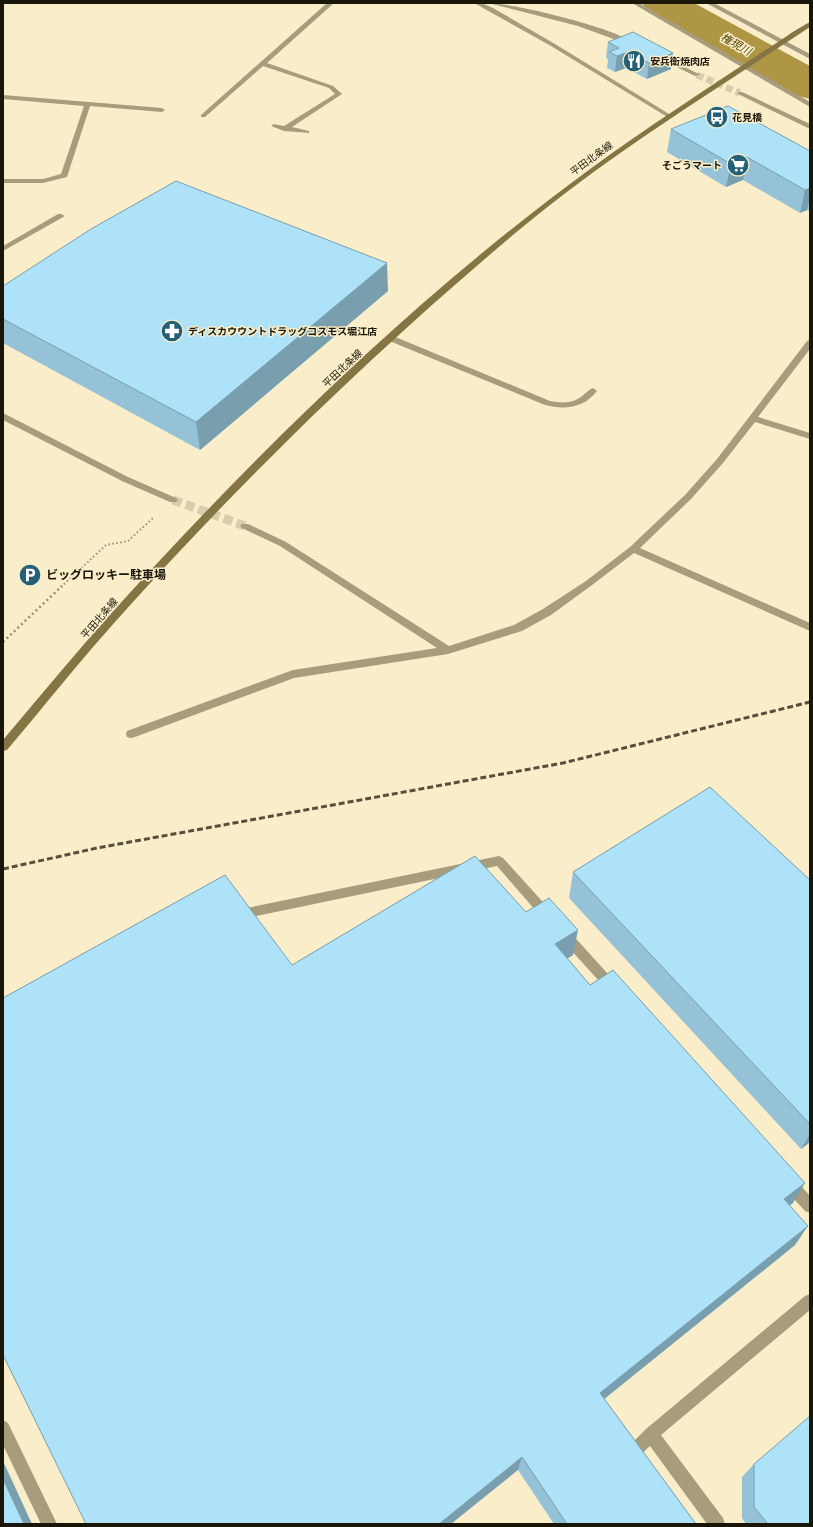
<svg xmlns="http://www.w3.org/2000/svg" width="813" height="1527" font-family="'Noto Sans','Noto Sans JP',sans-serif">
<rect width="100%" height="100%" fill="#f9eec9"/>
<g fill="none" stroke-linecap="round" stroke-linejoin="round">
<!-- river -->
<path fill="#af9645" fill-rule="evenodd" d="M642 3H694L810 66V99L794 95 648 12Z"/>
<!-- minor-tunnel-far1 -->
<path stroke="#d7cdac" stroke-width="7" stroke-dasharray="7 3.5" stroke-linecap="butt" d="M697 75 740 93"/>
<!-- minor-tunnel -->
<path stroke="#d7cdac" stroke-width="9" stroke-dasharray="9 4.5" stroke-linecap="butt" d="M173 500 245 526"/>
<!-- path-far1 -->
<path stroke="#999177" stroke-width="2" stroke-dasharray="1.5 2.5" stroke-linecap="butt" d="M61 587 106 545 128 541 153 518"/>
<!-- path -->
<path stroke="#999177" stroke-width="2.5" stroke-dasharray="2 3" stroke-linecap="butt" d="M3 642 62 586"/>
<!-- service -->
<g fill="#a79d7c" fill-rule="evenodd">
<path d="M499 856 503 858 551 911 553 915 551 919 547 920 543 919 497 866 252 917 248 916 246 912 248 908 252 907Z"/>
<path d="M565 930 569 931 617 984 619 988 617 992 613 994 609 992 561 939 559 935 561 931Z"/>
<path d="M789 1176 794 1178 810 1196V1213L805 1211 784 1188 782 1183 784 1178Z"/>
<path d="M810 1294V1310L661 1435 723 1518 725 1524H707L650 1446 633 1462 628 1465 623 1462 620 1457 623 1452 646 1429 805 1296Z"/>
<path d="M3 1420 8 1423 57 1524H41L3 1445Z"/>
</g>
<!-- minor -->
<g fill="#a79d7c" fill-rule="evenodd">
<path d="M327 3H334L267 63 333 86 342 94 292 127 309 131V133L284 131 271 126 274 124 284 126 335 94 329 88 263 66 205 117H201V115Z"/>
<path d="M474 3H482L493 8 555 44 674 117 669 118 551 46Z"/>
<path d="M488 3C513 3 617 28 635 44L630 45 578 26Z"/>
<path d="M632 3H639L810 102V107Z"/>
<path d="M706 3H714L810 54V59Z"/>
<path d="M658 54 699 74 700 75 695 76 656 57 655 56Z"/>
<path d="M738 92H742L810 124V129L738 94Z"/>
<path d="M3 95 162 108 165 110 162 112 90 106 67 177 43 183H3V179H43L61 174 84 106 3 99Z"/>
<path d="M58 214H61L65 216 3 251V246Z"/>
<path d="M387 336H393L550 401C562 403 572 404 582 396 586 393 588 390 593 388L597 391C584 408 565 410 545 405L387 340 386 338Z"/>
<path d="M810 340V349L758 417 810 433V439L755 422 723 463 691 499 640 548 810 623V631L634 553 592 585 551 615 522 631 448 654 294 678 135 737 131 738 127 737 126 734 127 731 293 670 437 648 280 546 242 528 240 526 242 524H248L286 542 449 646 514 625 543 609 586 581 630 547 685 495 717 459 807 341Z"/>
<path d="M3 413 128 477 176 498 178 500 176 502H170L122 481 3 420Z"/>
</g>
<!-- secondary -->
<path fill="#857543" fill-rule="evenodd" d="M810 22V27C712 92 610 154 519 230 378 348 246 476 123 613 83 657 46 704 7 750L3 751V740C41 695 78 650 117 607 285 422 468 246 678 108 706 89 735 70 764 51 779 42 794 30 810 22Z"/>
<!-- rail -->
<path stroke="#554f3c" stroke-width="3" stroke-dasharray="6 3" stroke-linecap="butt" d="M3 869 97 848 563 763 810 702"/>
</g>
<!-- wall -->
<g fill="#95c2d6">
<path d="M608 42 671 69 647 79 626 68 615 72 607 68 608 59 606 58Z"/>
<path d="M671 129 810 151V211L807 210 800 213 743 180 726 187 667 152Z"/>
<path d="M3 286 388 291 200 450 3 343Z"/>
<path d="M573 872 810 880V1142L801 1149 569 898Z"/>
<path d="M526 912 573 955 567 958 590 985 793 1203 789 1205 795 1245 604 1399 696 1524H554L518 1470 292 965Z"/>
<path d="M754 1464 810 1524H746L742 1518V1477Z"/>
</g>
<!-- shaded-wall -->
<g fill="#799eae">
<path d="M628 52 626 68 615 72 617 56Z"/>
<path d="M673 53 671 69 647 79 649 63Z"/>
<path d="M747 157 743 180 726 187 731 164Z"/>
<path d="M810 188V199L807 210 800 213 805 190Z"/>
<path d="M387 263 388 291 200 450 196 422Z"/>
<path d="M578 930 573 955 551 969 555 944Z"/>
<path d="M810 1134V1142L801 1149Z"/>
<path d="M805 1183 793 1203 772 1219 784 1199Z"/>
<path d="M808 1226 795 1245 593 1408 600 1393Z"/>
<path d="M522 1457 518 1470 451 1524H439Z"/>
<path d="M3 1461 32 1524H24L3 1479Z"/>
</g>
<!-- building -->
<g fill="#ade2f9" stroke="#799eae">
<path d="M633 32 673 53 649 63 628 52 617 56 609 52 619 48 608 42Z"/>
<path d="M728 106 810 151V188L805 190 747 157 731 164 671 129Z"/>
<path d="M176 181 387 263 196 422 3 319V286L91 229Z"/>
<path d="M710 787 810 880V1124L573 872Z"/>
<path d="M475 856 526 912 549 898 578 930 555 944 590 985 613 970 805 1183 784 1199 808 1226 600 1393 696 1524H567L522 1457 439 1524H86L3 1355V998L225 875 292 965Z"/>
<path d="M810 1416V1524H768L754 1507V1464Z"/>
<path d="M3 1479 24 1524H3Z"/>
</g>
<!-- icons -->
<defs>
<g id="restaurant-disc" transform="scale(1.15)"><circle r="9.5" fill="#246178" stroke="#f9eec9"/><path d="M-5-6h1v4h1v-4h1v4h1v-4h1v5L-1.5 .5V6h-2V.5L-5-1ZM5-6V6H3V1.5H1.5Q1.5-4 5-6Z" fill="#fff"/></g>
<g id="bus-disc" transform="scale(1.15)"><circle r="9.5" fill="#246178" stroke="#f9eec9"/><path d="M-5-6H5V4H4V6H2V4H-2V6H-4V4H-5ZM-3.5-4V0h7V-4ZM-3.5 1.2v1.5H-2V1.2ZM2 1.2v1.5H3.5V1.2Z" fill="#fff"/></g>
<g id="supermarket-disc" transform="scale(1.15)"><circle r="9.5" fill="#246178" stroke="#f9eec9"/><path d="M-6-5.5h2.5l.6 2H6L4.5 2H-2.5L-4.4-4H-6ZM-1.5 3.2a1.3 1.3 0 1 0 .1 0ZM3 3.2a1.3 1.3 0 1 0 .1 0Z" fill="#fff"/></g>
<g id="pharmacy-disc" transform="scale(1.15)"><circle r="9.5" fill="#246178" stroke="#f9eec9"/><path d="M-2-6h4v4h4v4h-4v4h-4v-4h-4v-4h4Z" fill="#fff"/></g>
<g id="parking-disc" transform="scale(1.15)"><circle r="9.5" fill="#246178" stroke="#f9eec9"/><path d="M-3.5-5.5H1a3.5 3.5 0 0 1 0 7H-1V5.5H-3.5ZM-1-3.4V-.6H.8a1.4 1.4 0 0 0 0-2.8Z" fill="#fff"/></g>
</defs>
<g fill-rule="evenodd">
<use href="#restaurant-disc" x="634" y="61"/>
<use href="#bus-disc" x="717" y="117"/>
<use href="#supermarket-disc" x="738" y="165"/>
<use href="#pharmacy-disc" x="172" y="331"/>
<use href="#parking-disc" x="30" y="575"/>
</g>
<g text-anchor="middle" stroke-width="3" stroke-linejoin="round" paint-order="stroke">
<!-- far-poi labels -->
<g font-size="10" font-weight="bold" fill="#191508" stroke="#f9eec9" text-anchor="start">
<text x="650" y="65">安兵衛焼肉店</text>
<text x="732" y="121">花見橋</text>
<text x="722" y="169" text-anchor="end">そごうマート</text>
<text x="188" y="335">ディスカウウントドラッグコスモス堀江店</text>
</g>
<!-- far-street labels -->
<g font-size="10" fill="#191508" stroke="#f9eec9">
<text transform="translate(591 158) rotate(-36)" y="4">平田北条線</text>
<text transform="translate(342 368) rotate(-43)" y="4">平田北条線</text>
<text transform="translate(99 618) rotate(-49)" y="4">平田北条線</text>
</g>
<!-- far-water labels -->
<g font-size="11" font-style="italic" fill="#594804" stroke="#f9eec9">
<text transform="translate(736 44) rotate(29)" y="4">権現川</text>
</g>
<!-- poi labels -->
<g font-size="12" font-weight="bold" fill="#191508" stroke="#f9eec9" text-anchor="start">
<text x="46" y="579">ビッグロッキー駐車場</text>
</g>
</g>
<!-- border -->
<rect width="813" height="1527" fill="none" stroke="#191508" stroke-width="8"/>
</svg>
